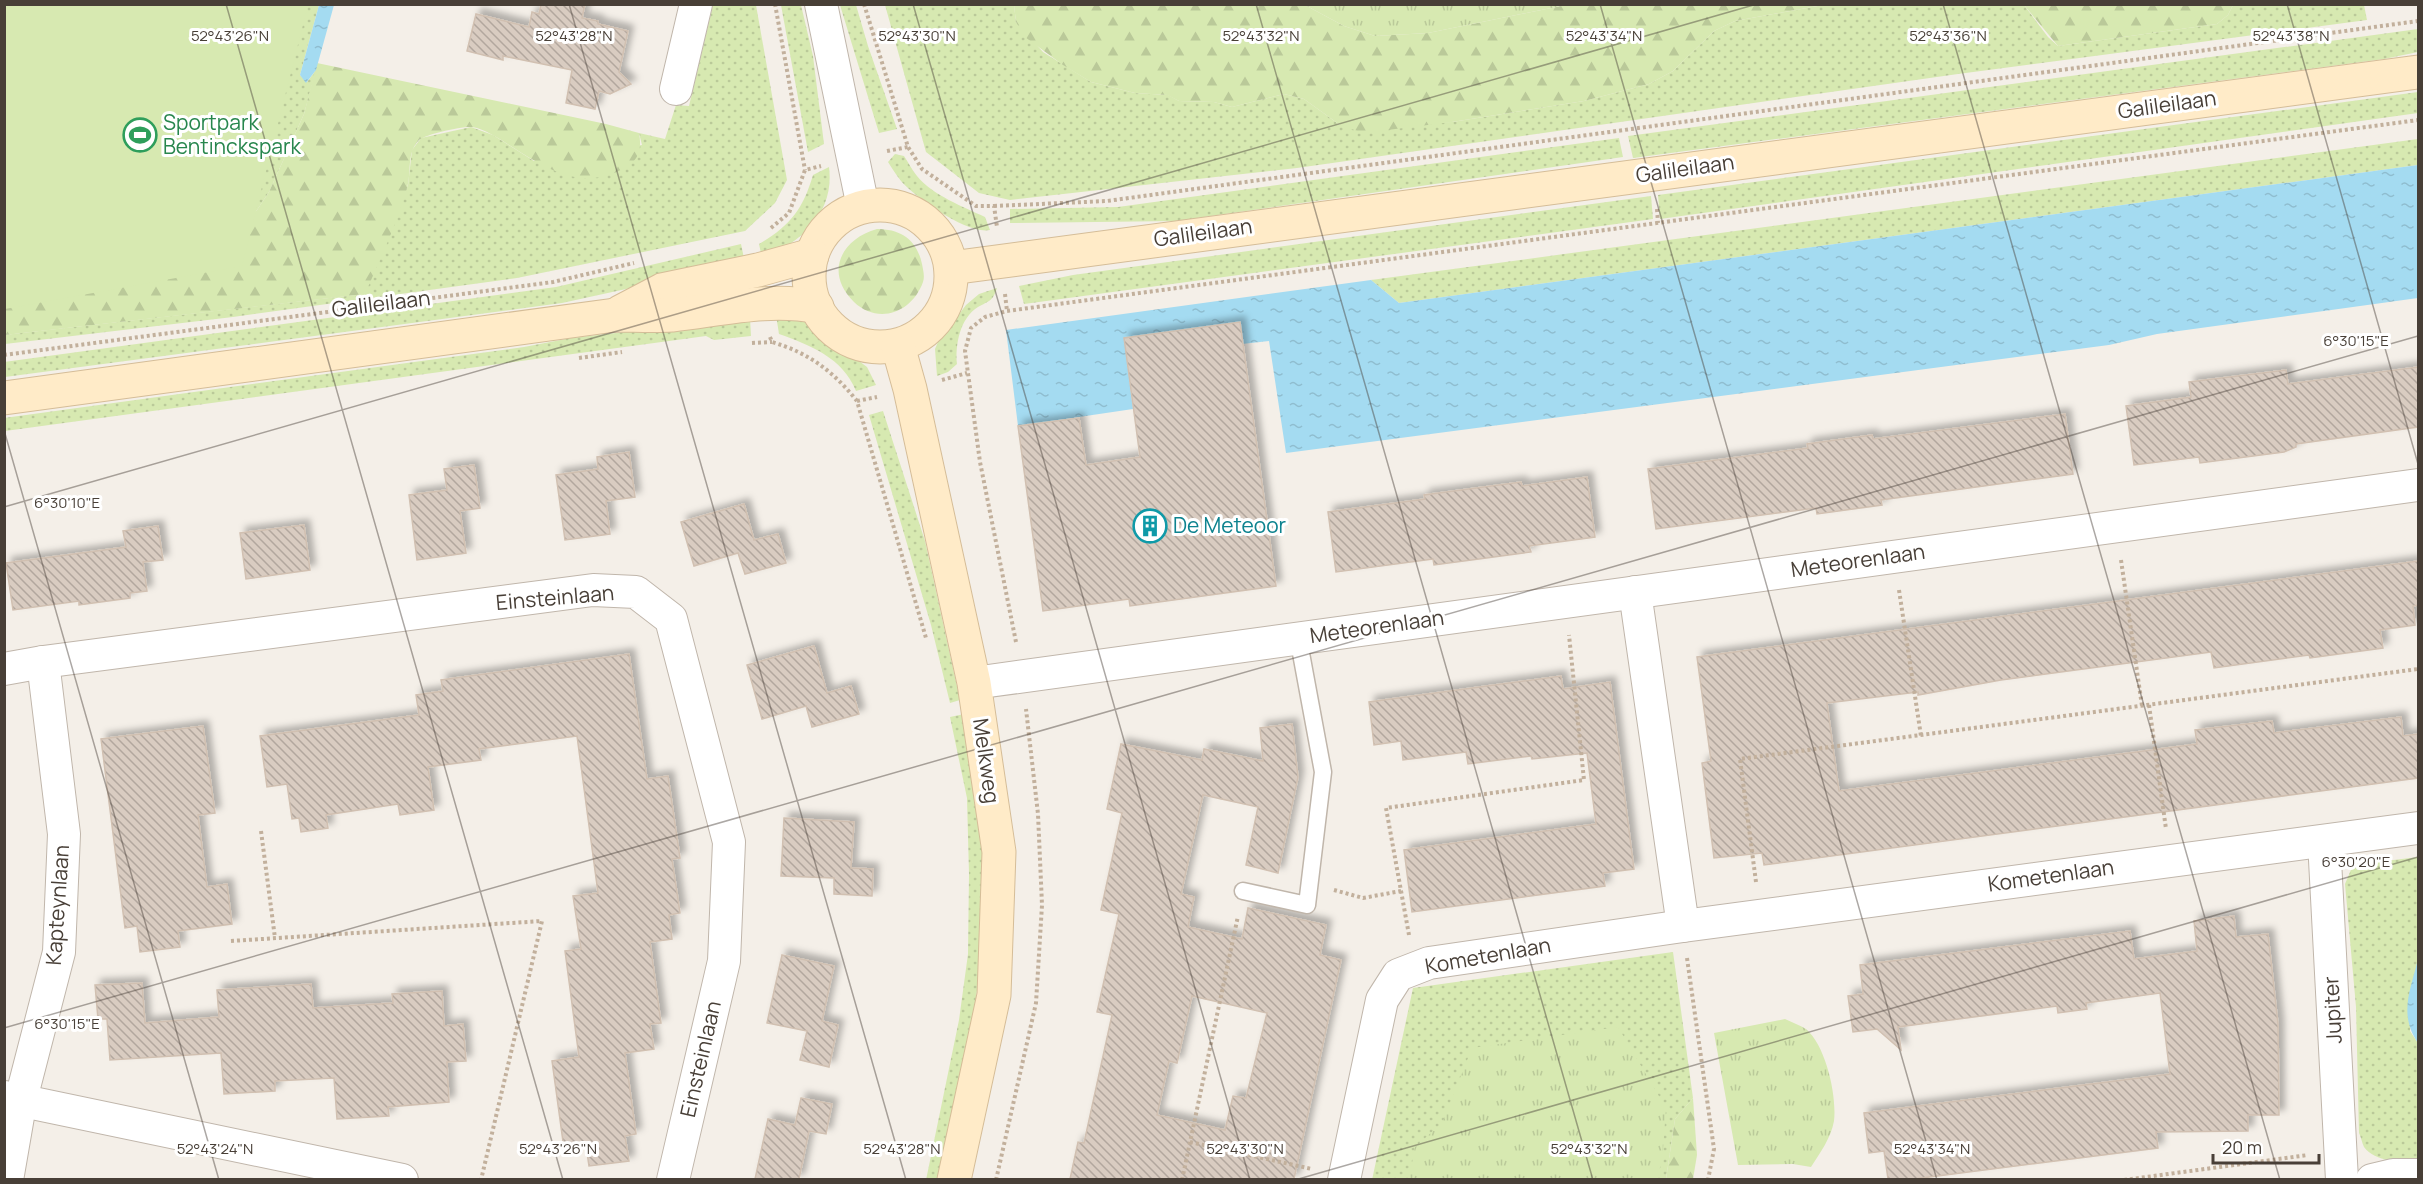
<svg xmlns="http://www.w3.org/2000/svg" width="2423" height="1184" font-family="Manrope,sans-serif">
<defs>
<pattern id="grass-dots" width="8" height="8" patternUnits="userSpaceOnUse" patternTransform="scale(1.5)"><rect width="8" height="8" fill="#d7e9b1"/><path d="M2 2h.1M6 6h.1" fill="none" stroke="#bac999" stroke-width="1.8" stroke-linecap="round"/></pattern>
<pattern id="forest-firs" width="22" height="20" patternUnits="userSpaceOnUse" patternTransform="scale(1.5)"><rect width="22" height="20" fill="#d7e9b1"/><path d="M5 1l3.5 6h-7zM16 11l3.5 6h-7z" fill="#bac999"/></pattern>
<pattern id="park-tufts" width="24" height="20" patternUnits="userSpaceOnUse" patternTransform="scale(1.5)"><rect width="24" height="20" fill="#d7e9b1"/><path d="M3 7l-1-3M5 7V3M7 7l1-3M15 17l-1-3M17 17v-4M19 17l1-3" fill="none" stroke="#bac999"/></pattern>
<pattern id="water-ripples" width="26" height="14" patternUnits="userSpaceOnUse" patternTransform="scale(1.5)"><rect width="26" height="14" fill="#a4dbf1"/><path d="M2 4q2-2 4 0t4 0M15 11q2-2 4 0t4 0" fill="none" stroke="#8fbdcf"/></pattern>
<pattern id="building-back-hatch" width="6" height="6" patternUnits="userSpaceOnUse" patternTransform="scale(1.5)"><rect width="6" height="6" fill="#d9ccc1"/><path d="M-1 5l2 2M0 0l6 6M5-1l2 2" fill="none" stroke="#b2a79e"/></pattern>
<filter id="shadow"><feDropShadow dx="5.5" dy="-5.5" stdDeviation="3" flood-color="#0004"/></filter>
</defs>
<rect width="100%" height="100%" fill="#f4efe8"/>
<!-- grass -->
<g fill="url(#grass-dots)">
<path d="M298 5H319L300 75 307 82 316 70 304 114 269 192 257 210 244 218 4 206Z"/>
<path d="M713 5H756L787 180 775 203 745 231 517 278 233 317 5 344 4 335 364 294 408 185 412 150 421 138 471 127 493 135 534 161 642 145 639 133 665 139 676 105 689 106Z"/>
<path d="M781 5H801L813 56 824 144 808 152Z"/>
<path d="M840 5H856L868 46 897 129 879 133Z"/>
<path d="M885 5H1014L1016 22 1043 52 1091 82 1135 93 1168 95 1179 101 1214 102 1232 107 1284 94 1304 99 1340 125 1452 122 1584 101 1649 84 1673 71 1714 31 1735 21 1823 5H2024L2048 37 2058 46 2217 24 2228 15 2233 5H2364L2367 20 1958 74 1297 168 1010 200 979 193 926 152Z"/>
<path d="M2418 29V52L2384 59 1633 158 1628 136Z"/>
<path d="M2418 92V113L1660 219 1658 195Z"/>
<path d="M1619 138 1623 157 1176 221 1010 223V209L1118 207Z"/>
<path d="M2418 139V165L1399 303 1371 280Z"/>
<path d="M895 154 904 156C908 162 912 170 917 176 932 195 964 207 985 217L990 230C968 235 916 198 901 181 896 175 892 168 888 162Z"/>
<path d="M829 167C835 213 801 243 762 258L759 244C790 226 803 209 813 175Z"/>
<path d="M1651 196 1653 219 1024 304 1019 286 1073 275Z"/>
<path d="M741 244 745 263 562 303 5 377 4 362 556 287Z"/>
<path d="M997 288C993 301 989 301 978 307 960 318 955 345 957 364L948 372 937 376 935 349 938 342 966 305 979 294Z"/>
<path d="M776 315 812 323 831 340 867 367 876 385 856 391C843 358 810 345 779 334Z"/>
<path d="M750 318 751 336 714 340 706 336 5 431 4 418 524 347 571 338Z"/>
<path d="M883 411 925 541 960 700 950 703 931 625 869 415Z"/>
<path d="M964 714 978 783 985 875 981 961 972 1027 939 1179 926 1180 959 1020 968 954 969 874 967 798 950 717Z"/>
<path d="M2418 857V959L2415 974 2410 1031 2418 1043V1163C2402 1162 2375 1162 2364 1147 2362 1143 2361 1137 2359 1133L2356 1007 2345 884 2353 865Z"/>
<path d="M1673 952 1693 1098 1675 1119 1666 1179 1372 1180 1413 988Z"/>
</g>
<!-- forest -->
<g fill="url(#forest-firs)">
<path d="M1014 5H1305L1344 26 1375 36 1428 33 1566 5H1823L1735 21 1714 31 1673 71 1649 84 1584 101 1452 122 1363 133 1340 125 1304 99 1284 94 1232 107 1214 102 1179 101 1167 95 1135 93 1091 82 1063 65 1025 37 1016 22Z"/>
<path d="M2024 5H2233L2228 15 2217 24 2058 46Z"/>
<path d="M317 63 606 124 639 133C642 148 639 160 626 167 582 193 547 169 509 145 498 138 485 129 472 127 462 126 426 134 419 140 406 153 412 172 407 188 397 224 380 259 365 294L5 335 4 254 245 218 257 210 269 192 304 114Z"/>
<path d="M877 229C901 229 917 240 922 264 923 270 925 276 923 282 912 313 878 325 854 302 824 273 841 239 877 229Z"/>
<path d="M1693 1098 1697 1155 1693 1179H1666L1675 1119Z"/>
</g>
<!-- park -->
<g fill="url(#park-tufts)">
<path d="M1305 5H1566L1428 33 1375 36 1344 26Z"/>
<path d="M1785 1019C1791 1022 1800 1025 1806 1029 1826 1046 1837 1096 1834 1121 1831 1138 1820 1153 1811 1167L1793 1164 1738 1165 1714 1033Z"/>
<path d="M1618 1027 1666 1108 1662 1163 1655 1179H1409L1415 1147 1442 1123 1472 1048Z"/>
</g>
<!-- pitch -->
<path fill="#d7e9b1" d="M5 4 308 5 242 266 5 309Z"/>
<!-- water -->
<g fill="url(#water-ripples)">
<path d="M319 5H334L316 70 306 83 300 75Z"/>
<path d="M2418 165V298L2157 334 2109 345 1286 453 1269 341 1242 344 1240 322 1124 338 1133 409 1018 426 1006 330 1371 280 1399 303Z"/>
<path d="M2418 959V1043C2398 1014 2411 989 2418 959Z"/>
</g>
<!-- building -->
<g fill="url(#building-back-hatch)" stroke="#d1c0b1" stroke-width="1.5" fill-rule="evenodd" filter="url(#shadow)">
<path d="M541 4H585L582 18 598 21V24L628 31 619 72 631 84 610 94 599 91 595 109 566 103 572 70 503 56V60L467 51 476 14 529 27 532 12 539 14Z"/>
<path d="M1240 322 1276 586 1130 606 1129 599 1043 611 1018 426 1079 418 1086 465 1140 457 1124 338Z"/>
<path d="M2418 367V427L2296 444V447L2284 452 2200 463 2199 457 2134 465 2126 406 2191 397 2189 382 2286 370 2288 384Z"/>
<path d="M2065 414 2073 474 1881 500 1882 505 1817 514 1816 508 1656 529 1648 469 1808 448 1807 444 1872 435 1873 439Z"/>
<path d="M629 452 635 497 606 501 610 534 565 540 556 475 598 469 597 457Z"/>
<path d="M474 465 480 508 460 511 466 553 417 560 409 495 447 490 444 469Z"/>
<path d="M1587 477 1595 537 1529 546 1531 552 1479 559 1434 565 1433 559 1336 572 1328 512 1425 499 1424 495 1521 482 1522 486Z"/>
<path d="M744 504 754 540 778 534 786 563 745 574 738 553 694 566 681 522Z"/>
<path d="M304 525 310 570 246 579 240 533Z"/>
<path d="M158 526 163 560 143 562 147 591 130 593V598L79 605V601L13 610 6 563 126 547 123 531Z"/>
<path d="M2418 561V605L2413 606 2415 625 2380 630 2383 648 2310 658 2309 655 2214 668 2211 652 2001 680 1918 695V692L1827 703 1839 791 2197 744 2195 730 2272 721 2274 733 2401 717 2403 736 2418 734V778L1764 865 1762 853 1714 858 1702 763 1711 761 1697 657Z"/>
<path d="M814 646 827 693 851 686 859 714 812 727 806 706 762 719 747 665Z"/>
<path d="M629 654 647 779 668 776 680 858 672 859 680 913 669 915 672 939 650 942 661 1023 650 1024 654 1049 625 1053 636 1134 625 1136 629 1161 589 1166 586 1146 564 1149 552 1061 579 1057 565 951 581 949 573 896 598 893 577 736 479 749 481 760 428 767 434 810 400 815 398 804 326 815 328 828 301 832 299 818 292 819 287 784 267 787 260 736 419 715 416 695 443 691 441 680Z"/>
<path d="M1561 676 1563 689 1610 682 1634 869 1603 873 1605 886 1412 912 1404 850 1596 824 1587 753 1532 759 1531 756 1468 764 1466 752 1403 760 1401 741 1374 745 1369 702Z"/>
<path d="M1292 724 1298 777 1278 873 1246 865 1258 807 1203 795 1181 894 1194 897 1188 927 1242 939 1248 908 1326 925 1320 955 1341 960 1294 1179H1070L1078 1142 1084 1143 1112 1015 1097 1012 1119 914 1101 910 1122 813 1107 809 1121 744 1202 760 1204 749 1263 761 1260 728ZM1192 996 1267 1013 1246 1098 1233 1096 1225 1130 1157 1115 1169 1061 1177 1063Z"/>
<path d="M203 726 215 813 198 815 207 887 227 884 232 924 178 931 180 947 140 952 137 926 125 928 101 739Z"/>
<path d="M784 818 854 822 851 868 873 869 872 896 834 894V878L781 876Z"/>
<path d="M2234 916 2236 937 2268 934 2278 1024 2279 1115H2248V1131L2156 1132 2158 1148 1914 1179H1888L1884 1151 1869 1153 1864 1113 2170 1074 2160 993 2086 1003 2087 1009 2058 1013 2057 1006 1898 1027 1901 1050 1877 1029 1853 1032 1848 996 1863 994 1860 965 2130 931 2134 959 2197 951 2194 921Z"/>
<path d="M782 955 834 966 822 1021 838 1025 829 1067 800 1060 807 1031 767 1023Z"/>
<path d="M142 983 145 1023 219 1017 217 990 311 984 313 1008 393 1003 392 994 442 991 444 1026 463 1024 466 1061 447 1062 449 1102 388 1107 389 1116 337 1119 334 1078 275 1081V1091L224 1094 221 1053 110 1060 107 1019H98L95 985Z"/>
<path d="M801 1098 832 1104 826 1134 809 1131 799 1179H755L768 1119 795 1125Z"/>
</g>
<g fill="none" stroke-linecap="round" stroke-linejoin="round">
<!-- lane casing -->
<g stroke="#c0b6ab" stroke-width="19">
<path id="lane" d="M1243 891 1307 905 1323 772 1298 637"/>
</g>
<!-- street casing -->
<g stroke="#c0b6ab" stroke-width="34">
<g id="street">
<path d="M821 4 863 207"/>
<path d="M676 89 696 4"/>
<path d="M1635 592 1683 926"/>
<path d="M4 669 43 662 593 590 636 592 671 619 729 842 724 961 673 1180"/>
<path d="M974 683 2418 485"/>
<path d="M2324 841 2342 1180"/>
<path d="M4 1097 402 1180"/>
<path d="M7 1180 21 1099 59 952 64 834 43 662"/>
<path d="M1344 1180 1382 1000 1398 975 1429 963 1683 926 2418 828"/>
<path d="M2372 1180 2393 1175H2418"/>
</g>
</g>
<!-- secondary casing -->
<g stroke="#d5bd98" stroke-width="35">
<g id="secondary">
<circle cx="880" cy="276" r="71"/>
<path d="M951 268 2418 72"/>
<path d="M620 312 662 290 758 270 812 255"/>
<path d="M898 346 910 389 974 683 999 852 994 995 954 1180"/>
<path d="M4 398 615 315C634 315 653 316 672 315 719 310 770 297 817 307"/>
</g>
</g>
<!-- path -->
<g stroke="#c2b09c" stroke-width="4" stroke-dasharray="3 3" stroke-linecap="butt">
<path d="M775 4 805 170"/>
<path d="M864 4 908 147 922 169 976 206H994L997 227"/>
<path d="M887 151 908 147"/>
<path d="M994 206 1107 201 2418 21"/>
<path d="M1657 209 1658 223"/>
<path d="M771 228 789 213 805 170 821 166"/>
<path d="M1005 294 1007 311"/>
<path d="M770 337 772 342C809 353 833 371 857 401L926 638"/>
<path d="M752 343 772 342"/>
<path d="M4 355 553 282 634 263"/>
<path d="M579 358 622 352"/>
<path d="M942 380 967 373"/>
<path d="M857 401 877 397"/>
<path d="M2121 560 2142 706"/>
<path d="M1899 590 1921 736"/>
<path d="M1016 642 980 462 965 351 971 328 985 317 1007 311 2418 120"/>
<path d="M2149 705 2166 829"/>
<path d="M261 831 275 938"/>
<path d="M1756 882 1740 759 2418 669"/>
<path d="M1334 890 1363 898 1401 891"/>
<path d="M1409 935 1386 808 1584 780 1569 635"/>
<path d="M231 941 542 921 481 1180"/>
<path d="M1687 958 1714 1149 1708 1180"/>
<path d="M1190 1142 1312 1169"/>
<path d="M996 1180 1036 1003 1042 905 1038 814 1026 709"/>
<path d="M1182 1180 1238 916"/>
<path d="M2124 1180 2308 1155"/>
</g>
<!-- lane -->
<use href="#lane" stroke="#fff" stroke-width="16"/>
<!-- street -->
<use href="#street" stroke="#fff" stroke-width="32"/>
<!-- secondary -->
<use href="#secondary" stroke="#ffebc8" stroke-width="33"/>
</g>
<!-- ticks -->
<path fill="none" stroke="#483f37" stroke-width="1.5" stroke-opacity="0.45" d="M226 4 563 1180M569 4 906 1180M913 4 1250 1180M1256 4 1593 1180M1600 4 1937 1180M1943 4 2280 1180M2287 4 2418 464M4 430 219 1180M4 507 1757 4M4 1028 2418 336M1295 1180 2418 857"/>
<!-- icons -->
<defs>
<g id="stadium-ring" transform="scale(1.725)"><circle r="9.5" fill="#fff" stroke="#2e9e5b" stroke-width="1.5"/><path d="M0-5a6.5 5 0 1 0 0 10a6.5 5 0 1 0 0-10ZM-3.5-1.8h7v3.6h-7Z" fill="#2e9e5b"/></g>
<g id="building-ring" transform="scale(1.725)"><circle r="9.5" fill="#fff" stroke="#0f9aa8" stroke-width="1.5"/><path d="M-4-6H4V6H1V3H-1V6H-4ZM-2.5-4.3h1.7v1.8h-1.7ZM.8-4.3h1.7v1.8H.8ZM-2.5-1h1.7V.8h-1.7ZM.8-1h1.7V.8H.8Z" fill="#0f9aa8"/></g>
</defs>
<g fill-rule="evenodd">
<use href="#stadium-ring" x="140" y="135"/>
<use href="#building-ring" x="1150" y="526"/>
</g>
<g text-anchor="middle" stroke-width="6" stroke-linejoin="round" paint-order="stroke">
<!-- street labels -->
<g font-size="21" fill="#483f37" stroke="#fff">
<text transform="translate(2167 105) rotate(-8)" y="7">Galileilaan</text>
<text transform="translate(1685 169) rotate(-8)" y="7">Galileilaan</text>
<text transform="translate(1203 233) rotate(-8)" y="7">Galileilaan</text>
<text transform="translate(381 304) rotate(-7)" y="7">Galileilaan</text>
<text transform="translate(1858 561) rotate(-8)" y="7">Meteorenlaan</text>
<text transform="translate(555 598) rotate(-5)" y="7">Einsteinlaan</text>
<text transform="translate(1377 627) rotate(-8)" y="7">Meteorenlaan</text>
<text transform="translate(986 761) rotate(82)" y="7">Melkweg</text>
<text transform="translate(2051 876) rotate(-8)" y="7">Kometenlaan</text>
<text transform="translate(58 905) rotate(-86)" y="7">Kapteynlaan</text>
<text transform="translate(1488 956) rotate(-10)" y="7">Kometenlaan</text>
<text transform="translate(2333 1010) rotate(-93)" y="7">Jupiter</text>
<text transform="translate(701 1059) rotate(-77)" y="7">Einsteinlaan</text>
</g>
<!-- leisure labels -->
<g font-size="21" fill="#27864d" stroke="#fff" text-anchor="start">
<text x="163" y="130">Sportpark<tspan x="163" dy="24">Bentinckspark</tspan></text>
</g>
<!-- culture labels -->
<g font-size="21" fill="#0d838f" stroke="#fff" text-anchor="start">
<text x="1173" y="533">De Meteoor</text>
</g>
</g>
<g font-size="15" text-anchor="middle" fill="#483f37" stroke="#fff" stroke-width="6" stroke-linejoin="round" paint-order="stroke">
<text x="230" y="41">52°43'26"N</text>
<text x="574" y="41">52°43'28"N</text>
<text x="917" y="41">52°43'30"N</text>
<text x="1261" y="41">52°43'32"N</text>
<text x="1604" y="41">52°43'34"N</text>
<text x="1948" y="41">52°43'36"N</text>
<text x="2291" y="41">52°43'38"N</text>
<text x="2356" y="346">6°30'15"E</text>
<text x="67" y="508">6°30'10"E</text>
<text x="2356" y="867">6°30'20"E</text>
<text x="67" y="1029">6°30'15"E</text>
<text x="215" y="1154">52°43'24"N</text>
<text x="558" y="1154">52°43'26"N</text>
<text x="902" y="1154">52°43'28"N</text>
<text x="1245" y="1154">52°43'30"N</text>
<text x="1589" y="1154">52°43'32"N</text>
<text x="1932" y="1154">52°43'34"N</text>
</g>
<!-- border -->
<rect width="2423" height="1184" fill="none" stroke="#483f37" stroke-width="12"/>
<!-- scale -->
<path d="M2213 1154v9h106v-9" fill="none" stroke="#483f37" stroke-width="3"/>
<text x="2222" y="1154" font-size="18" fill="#483f37" stroke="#ffffff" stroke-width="4.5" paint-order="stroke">20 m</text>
</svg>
